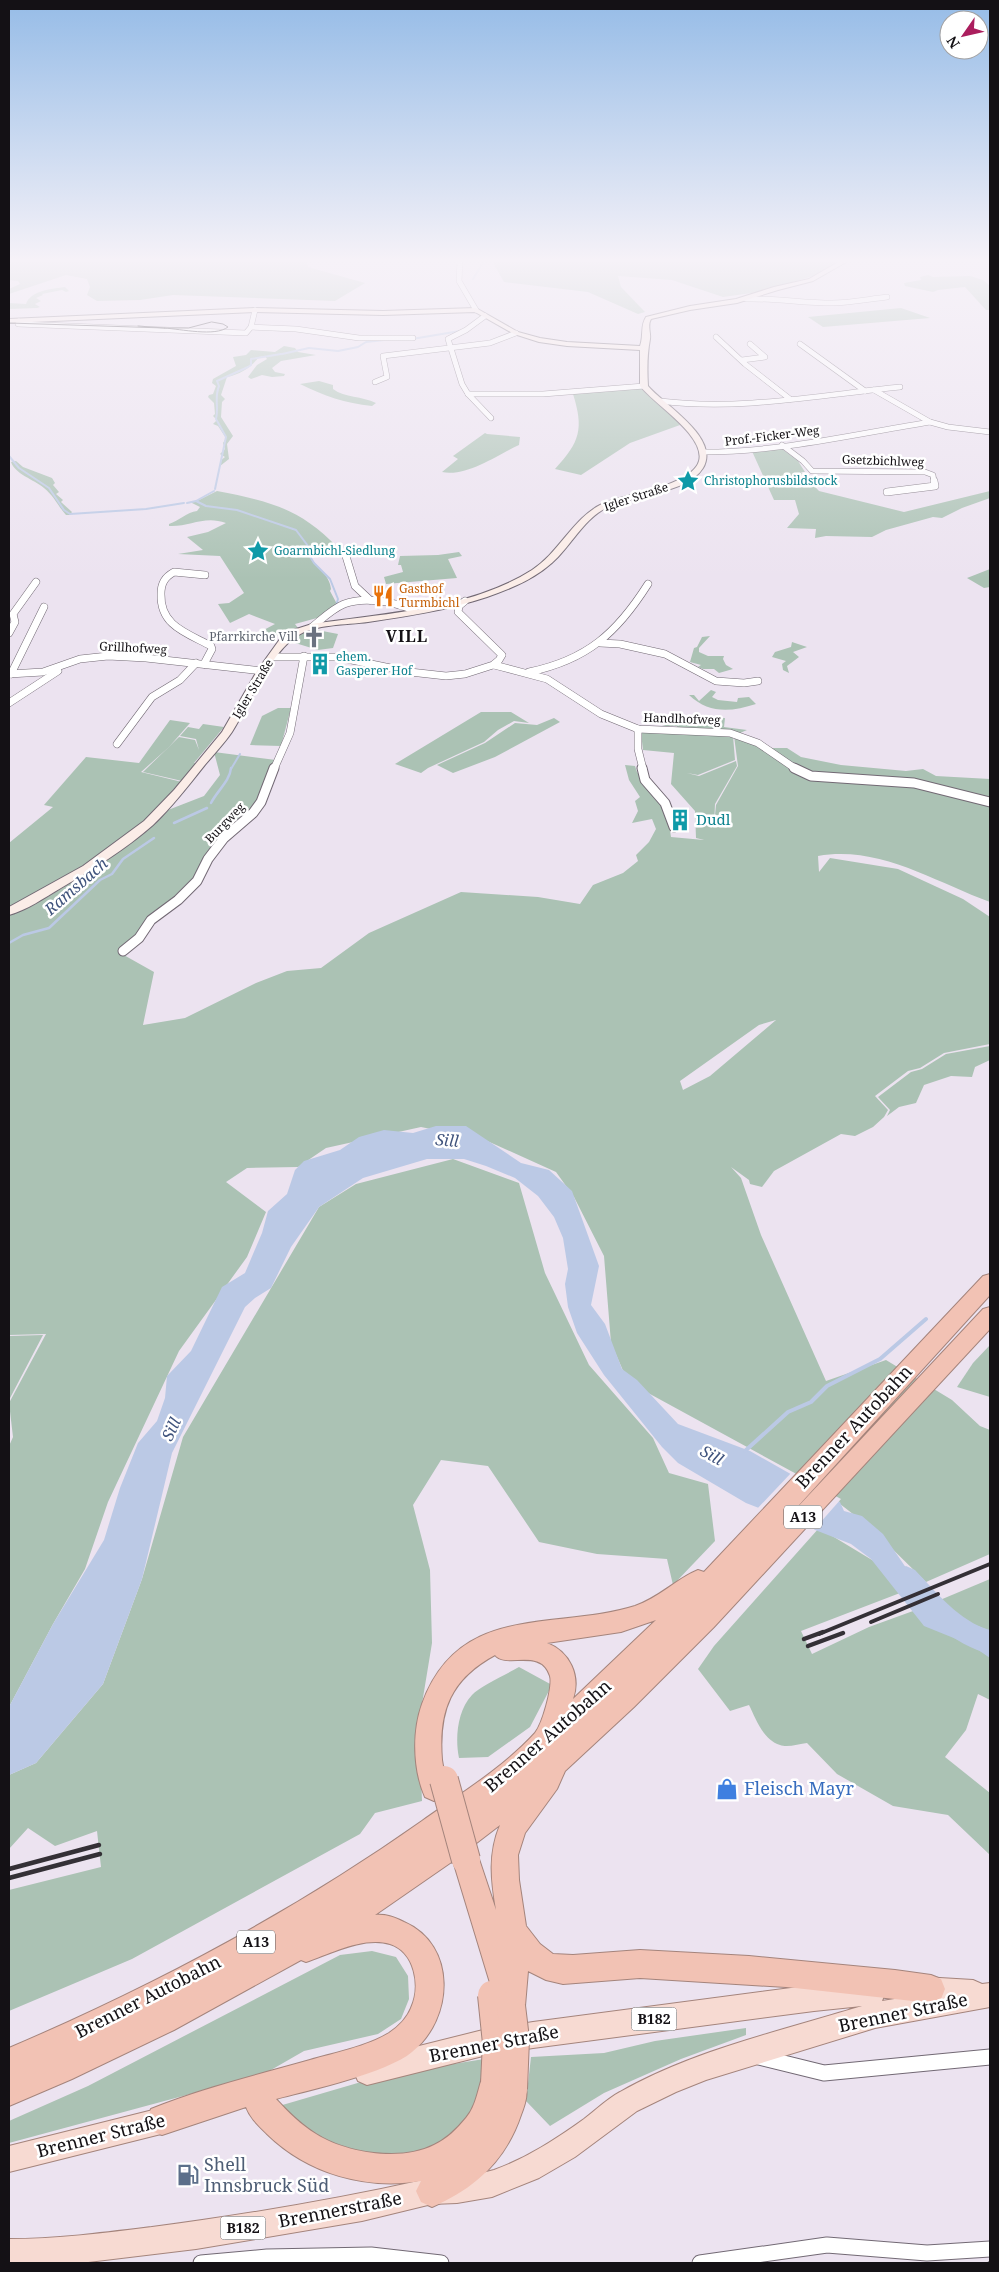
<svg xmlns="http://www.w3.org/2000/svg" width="999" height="2272" font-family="'Noto Serif',serif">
<rect width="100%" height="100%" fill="#ece3f0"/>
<!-- green -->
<g fill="#abc2b4" fill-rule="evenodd">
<path d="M9 261H306L308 267 365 283 335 301 173 295 140 300 97 301 87 295 90 287 87 279 66 275 9 294V289L20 284 18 281 9 280Z"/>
<path d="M492 261H840L820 274 759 292 723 297 672 280 618 276 621 287 645 312 638 314 588 292 504 282Z"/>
<path d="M928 275 933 277 970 276 983 280 990 286V310H986L965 287 938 290 933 292 905 286 904 283 921 280 920 277Z"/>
<path d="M65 287 69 291 66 292 62 290 42 294 43 295 36 298 41 301 35 304 40 307 37 308 9 309V303L26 304C31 290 52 289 65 287Z"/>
<path d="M901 308 930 318 823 327 808 317Z"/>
<path d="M284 346 295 348 298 352 316 355 281 361 272 368 275 372 285 374 284 376 272 377 262 375 251 379 248 377 257 365 267 359 265 356 259 357C250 368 241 374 227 377L221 395 225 399 222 402 221 417 233 436 227 444 229 459 220 466V461L225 457 220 454 225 449 223 443 226 438 218 426 213 424 217 420 213 416 215 414 214 403 208 397 209 395 213 394 216 386 212 383 213 379 236 366 233 357 246 355 251 350 275 352Z"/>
<path d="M319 381 333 385V389C345 398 362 396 376 403L372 406C345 403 324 396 300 384Z"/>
<path d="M640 388 668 411 680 425 630 443 581 475 555 469C580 442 584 429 573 394Z"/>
<path d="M485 433 487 434 520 437 519 445C497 455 467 477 442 472L458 459 453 456Z"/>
<path d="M781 448 798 461 805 472H801L819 491 904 512 990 491V498L962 508 942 518 933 517 886 530 872 537 826 536 815 538 816 529 787 528 799 514 795 500H774L751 449Z"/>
<path d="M16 461 23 467 52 478 55 483 53 485 59 492 56 494 63 500 61 502 72 512 70 515H66C58 506 54 496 44 488 33 479 15 474 11 462Z"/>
<path d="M217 491C269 501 300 508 338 548L304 555H309C316 567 330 575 331 589L330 591 338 606 317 618 295 624 298 628 281 636 260 632 275 624 249 614 230 623 218 604 229 603 244 593 220 556 178 554 203 550 187 537 208 532 226 523C204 515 190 527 169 526V524C179 521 187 512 197 511L200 507 190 502 197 501Z"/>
<path d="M459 552 462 556 448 559 457 578 386 584 384 577 403 572 401 565H398L400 556 438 555Z"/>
<path d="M990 569V587L984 588 967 578Z"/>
<path d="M312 629 338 634 333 648 318 650 292 642 291 640 296 635Z"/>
<path d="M710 636 699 648V652L708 656H724L723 659 726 665 733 669 719 673 714 669H703L698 667 701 665 690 662 694 648 697 647 702 637Z"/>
<path d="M792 642 807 647 793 652 799 657 787 666 789 673 783 670 782 664 786 661 772 657 775 652 791 647Z"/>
<path d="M711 690 716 692 712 697 718 700 737 702 738 698 749 697 756 704C731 712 709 714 689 695H694L699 701Z"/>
<path d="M278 708H291L281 746 250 745 262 716Z"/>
<path d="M481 712H511L529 723 514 721 498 730 484 742 428 768 421 773 395 764Z"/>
<path d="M554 718 560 722 495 757 453 773 437 765 485 743 515 723 537 725Z"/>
<path d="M725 718 724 727 747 730 733 736 735 760 698 775 687 773 699 776 736 761 737 766 715 804 714 825 716 805 738 766 734 736 762 748H787L801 757 841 765 906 771 923 769 936 776 990 779V902C935 882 879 845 818 856L819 872 830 858 898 869 963 899 990 917V1044L944 1053 920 1068 908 1071 875 1096 888 1110 884 1117 873 1127 855 1136 841 1134 774 1171 762 1187 750 1184 749 1180 731 1167 741 1178 761 1235 826 1381 886 1360 952 1400 980 1426 990 1430V1554L926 1582 871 1528 813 1483 628 1382 611 1343 604 1256 574 1197 556 1172 485 1140 421 1127 326 1148 298 1167 247 1168 226 1182 266 1212 247 1257 179 1351 108 1502 85 1569 53 1624 9 1707V1446L13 1437 9 1403 46 1334 9 1335V914L20 911 49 896 86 874 130 844 168 810 204 796 220 775 214 752 276 760 261 799 235 826 196 879 122 954 154 972 143 1025 185 1018 256 983 287 971 321 968 369 933 461 892 538 897 580 904 593 885 623 873 638 861 636 855 649 842 656 829 652 819 632 823 638 811 635 801 640 797 629 780 625 765 635 766 637 772 667 809 671 837 704 840 696 838 695 811 671 784 674 753 643 750 641 733 677 732V726H662L681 721ZM776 1020 710 1076 683 1090 680 1081 759 1025Z"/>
<path d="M170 720 190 723 169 747 141 772 182 782C170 795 158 809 145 821 108 855 55 889 9 907V843L53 807 44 805 86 757 139 763Z"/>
<path d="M203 724 224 727 194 763H196L182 781 143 772 179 737 195 740 199 750 196 739 180 736 188 727 199 729Z"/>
<path d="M990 1046V1060L975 1067 972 1077 951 1076 924 1085 916 1103 899 1107 887 1116 890 1110 878 1097 911 1072 922 1069 946 1054Z"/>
<path d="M453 1159 519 1183 545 1273 589 1365 653 1438 669 1473 708 1484 715 1541 673 1585 667 1559 597 1554 539 1542 488 1466 441 1460 413 1505 430 1570 432 1643 419 1722 422 1801 375 1813 360 1834 132 1959 9 2011V1890L101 1867 97 1831 55 1846 28 1828 9 1849V1775L36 1763 103 1684 142 1579 183 1437 319 1207 356 1184Z"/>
<path d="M43 1335 9 1400V1336Z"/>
<path d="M990 1345V1397L957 1387 973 1363Z"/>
<path d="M819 1528 877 1563 900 1593 801 1631 812 1654 869 1627 913 1611 990 1644V1700L978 1694 966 1730 945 1757 990 1793V1855L948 1815 893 1806 837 1774 807 1743C799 1744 787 1748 780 1745 763 1740 756 1719 749 1705L730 1711 698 1669 714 1646Z"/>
<path d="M990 1579V1631L945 1613 940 1600Z"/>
<path d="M519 1667 552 1685 530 1727 488 1757 459 1758C455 1739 457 1711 472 1695 480 1686 507 1674 519 1667Z"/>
<path d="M372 1951 396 1957 408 1976 409 1999 401 2019 378 2034 304 2051 264 2074 9 2143V2121L88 2086 340 1955Z"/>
<path d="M746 2028V2035L681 2059 604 2093 550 2126 526 2101 531 2057 604 2053 655 2041Z"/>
<path d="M484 2059 480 2099 469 2121 449 2140 403 2157 374 2156 318 2139 279 2106 385 2075Z"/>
</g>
<!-- water -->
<path fill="#bbc9e5" d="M436 1126H466L521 1163 549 1170 572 1191 599 1266 591 1305 605 1324 622 1369 637 1380 678 1424 750 1451 840 1502 844 1511 862 1516 883 1534 930 1603 956 1623 980 1633H990V1658L971 1645 924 1626 871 1559 851 1544 746 1503 678 1463 662 1447 604 1375 577 1333 568 1307 565 1284 568 1269 563 1238 554 1217 538 1196 515 1178 486 1166 464 1159H427L363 1178 319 1207 291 1247 271 1288 255 1298 245 1307 172 1453 142 1579 103 1684 36 1763 9 1775V1707L53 1624 104 1540 120 1488 138 1443 157 1421 165 1398 167 1376 191 1351 222 1287 245 1273 262 1233 268 1211 287 1194 295 1170 304 1161 340 1150 359 1137 384 1130 413 1133Z"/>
<!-- pier -->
<path fill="#ece3f0" d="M792 1472 841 1499 812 1532 756 1510Z"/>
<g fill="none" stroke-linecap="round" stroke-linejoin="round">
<!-- stream-far2 -->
<g stroke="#bbc9e5" stroke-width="2">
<path d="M473 279 484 261"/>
<path d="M412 339 460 331"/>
<path d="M309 348 338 351 358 347 366 342 384 340"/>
<path d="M282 354 309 348"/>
<path d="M9 456 19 468 49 488 64 510 70 514 146 509 184 503"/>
<path d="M215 489 226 437 216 419C219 407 214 398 219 386L217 381 248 367 251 365V359L281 354"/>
<path d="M214 491 196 501 206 506 237 510 296 530 308 546 309 555 314 563 330 579 338 599 336 606"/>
<path d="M187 503 196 501"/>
<path d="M231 769 240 754"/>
</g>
<!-- stream-far1 -->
<g stroke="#bbc9e5" stroke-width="2.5">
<path d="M211 803C217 791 230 781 231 768"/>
<path d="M174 823 207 808"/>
<path d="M9 943 23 935 49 928 100 880 112 874 123 859 154 838"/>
</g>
<!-- stream -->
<path stroke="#bbc9e5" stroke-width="4" d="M745 1451 788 1412 811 1402 827 1386 880 1359 926 1319"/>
<!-- river -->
<path fill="#bbc9e5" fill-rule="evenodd" d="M906 1566 915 1570C936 1592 960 1622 990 1630V1654C958 1647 907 1608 893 1578L897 1570Z"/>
<!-- minor-far3 casing -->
<g stroke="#726974" stroke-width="6">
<g id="minor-far3">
<path d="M460 261 459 281 476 310"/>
<path d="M746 299C775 298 803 303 832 303 850 303 869 299 887 297"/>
<path d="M485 316 466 330 448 339 462 384 468 394 491 418"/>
<path d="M19 321 18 324 246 333 251 327 255 310"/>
<path d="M251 327 296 329 359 338H413"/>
<path d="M716 337 745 364 790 399"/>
<path d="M800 344 865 391"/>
<path d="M742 360 765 357 750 344"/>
<path d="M375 382 387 377 383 356 490 343 516 333"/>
<path d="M874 390 930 422 948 427 990 432"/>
<path d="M468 394H543L644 386"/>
<path d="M660 401C739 411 821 395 900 387"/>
<path d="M782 445 803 461 812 471 925 472 933 475 934 482"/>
<path d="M704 452C780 452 856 434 930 422"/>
</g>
</g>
<!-- minor-far2 casing -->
<g stroke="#726974" stroke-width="8">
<g id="minor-far2">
<path d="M887 492 935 486 934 481"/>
<path d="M345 553 355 586 370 600"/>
<path d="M312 627C322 619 332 609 344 604 365 596 394 602 414 610"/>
<path d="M9 633 15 622 13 614 36 582"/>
<path d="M600 643 620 644 665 654 716 681 744 683 758 681"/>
<path d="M272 657H337L410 672 446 676 465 674 493 665 499 660 502 655 458 612 459 606 465 601"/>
<path d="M204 664 212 649 211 646C187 633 160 626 161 594 161 583 165 577 174 572L205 575"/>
<path d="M494 665 547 679 601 714 638 729 730 733 758 743 796 769"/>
<path d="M529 672C587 660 617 633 648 584"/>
<path d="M9 674 43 672 80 659 108 656 146 658 262 671"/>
<path d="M11 674 44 607"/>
<path d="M9 703 58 671"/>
<path d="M638 729V749L643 769"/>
<path d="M117 744 152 697 180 680 196 663"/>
<path d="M274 769 290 733 304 656"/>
</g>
</g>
<!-- minor-far1 casing -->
<g stroke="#726974" stroke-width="11">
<g id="minor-far1">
<path d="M642 768 645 780 665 803 674 827"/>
<path d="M794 768 811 776 914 783 990 802"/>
<path d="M123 951 139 938 151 920 178 900 197 881 208 859 224 838 253 813 261 802 274 768"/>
</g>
</g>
<!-- minor casing -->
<g stroke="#726974" stroke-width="17">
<g id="minor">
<path d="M759 2057 824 2073 990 2057"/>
<path d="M201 2263 267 2257 371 2255 441 2263"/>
<path d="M700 2263 827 2245 927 2253 990 2249"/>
</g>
</g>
<!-- secondary casing -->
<g stroke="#726974" stroke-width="2">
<path id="secondary" d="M840 261H848L813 281 778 290 737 303 690 310 651 319C647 326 651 332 650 339 647 355 647 368 648 386 664 405 721 438 703 468 688 493 635 495 610 506 587 516 575 539 558 557 539 577 513 588 487 597 448 610 408 616 368 622 346 625 315 624 297 636 270 653 249 705 232 732 224 744 213 755 204 766 188 786 172 807 153 825 126 849 92 870 61 888 44 898 27 910 9 915V907L83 866 144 821 174 790 222 732 257 671 280 639 293 630 312 624C384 613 469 610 532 570 560 552 573 517 604 503 625 494 692 486 699 461 706 436 654 404 640 386V350L567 346 539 342 514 334 475 312 383 315 255 312 9 323V319L255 308 383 311 476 308 518 332 540 338 567 342 640 346C644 335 640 326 646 317L690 306 736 299 774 287 809 279Z"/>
</g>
<!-- primary casing -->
<g stroke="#a4847c" stroke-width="2">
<g id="primary">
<path d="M923 1977 973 1980 982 1984 990 1983V2007L875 2028 706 2080 676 2092 637 2111 575 2157 539 2178 492 2197 457 2203 432 2204 362 2221 196 2249 80 2263H9V2239C57 2239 104 2233 152 2227 243 2215 334 2200 423 2180 446 2174 471 2177 494 2170 527 2158 556 2139 584 2119 596 2110 607 2099 620 2092 694 2050 781 2031 862 2006L814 2011 533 2048 483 2056 367 2085 358 2081 354 2072 358 2063 367 2059 483 2030 533 2022 814 1985 873 1981 882 1984 885 1993 882 2001 913 1996 911 1989 914 1980Z"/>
<path d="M169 2106 178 2110 182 2119 178 2128 169 2132 9 2172V2146Z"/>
</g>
</g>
<!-- motorway casing -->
<g stroke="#a4847c" stroke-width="2">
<path id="motorway" d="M990 1274V1295L779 1527 983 1309 990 1307V1329L714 1627 634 1707 565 1771 557 1789 525 1833 518 1855 519 1880 526 1926 540 1944 553 1954 573 1955 640 1950 749 1956 895 1970 931 1975 941 1979 945 1989 941 1999 931 2003 786 1987 640 1978 563 1984 546 1980 528 1971 525 2006 521 2016 511 2020 501 2016 497 2006 453 1861 375 1915C386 1914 394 1917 404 1922 457 1945 454 2018 412 2052 387 2073 310 2090 276 2099 288 2112 301 2125 316 2134 346 2153 401 2162 434 2145 447 2139 457 2129 466 2118 477 2105 478 2087 484 2072L495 2068 506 2072 507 2076 513 2074 524 2078C529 2092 526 2102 521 2115 506 2160 475 2189 432 2207L421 2202 416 2191 421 2181C366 2190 308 2174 267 2134 259 2126 250 2118 246 2107L162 2135 151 2131 147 2120 151 2109C203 2088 257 2075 310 2060 334 2053 368 2046 389 2033 398 2027 407 2018 411 2008 421 1986 415 1952 390 1944 363 1936 330 1954 306 1962L301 1960 174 2030 72 2079 9 2106V2048C154 1986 293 1912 422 1821 460 1794 503 1768 535 1733 542 1725 553 1687 550 1676 541 1647 506 1669 495 1655 451 1679 438 1710 442 1760 444 1774 449 1784 443 1797L434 1801 425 1797C413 1770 412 1732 422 1704 459 1602 554 1631 635 1606 659 1598 676 1579 698 1570L704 1572 983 1276ZM656 1620 573 1699C581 1676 570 1652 547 1643L621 1632ZM500 1825C488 1854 491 1880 496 1910L476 1850 470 1848Z"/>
</g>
<!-- minor-far3 -->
<use href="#minor-far3" stroke="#fff" stroke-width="5"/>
<!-- minor-far2 -->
<use href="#minor-far2" stroke="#fff" stroke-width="7"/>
<!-- minor-far1 -->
<use href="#minor-far1" stroke="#fff" stroke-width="9"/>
<!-- minor -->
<use href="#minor" stroke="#fff" stroke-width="15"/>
<!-- secondary -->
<use href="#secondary" fill="#fbede8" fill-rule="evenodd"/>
<!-- primary -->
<use href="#primary" fill="#f7dad2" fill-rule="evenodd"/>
<!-- motorway -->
<use href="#motorway" fill="#f2c2b4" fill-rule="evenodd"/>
<!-- tram-far1 -->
<g stroke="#343036" stroke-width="1">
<path d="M212 322 223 324 228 327C215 337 181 329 164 328H188Z"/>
<path d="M9 323 164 328"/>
<path d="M138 326 164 328"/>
</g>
<!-- tram -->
<path stroke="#343036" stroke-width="2" d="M988 2263 990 2262"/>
<!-- rail-far1 -->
<g stroke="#343036" stroke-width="4">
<path d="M871 1622 938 1594"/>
<path d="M819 1634 990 1564"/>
</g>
<!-- rail -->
<g stroke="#343036" stroke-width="4.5">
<path d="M804 1639 823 1632"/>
<path d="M808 1646 843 1633"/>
<path d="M9 1869 99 1845"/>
<path d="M9 1878 100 1854"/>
</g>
<!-- motorway-bridge casing -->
<g stroke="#a4847c" stroke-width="30" stroke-linecap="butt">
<g id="motorway-bridge">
<path d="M444 1780 466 1860"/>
<path d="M492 1995 497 2043 495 2083"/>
<path d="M511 2006 515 2039 513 2089"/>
</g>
</g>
<!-- motorway-bridge -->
<use href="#motorway-bridge" stroke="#f2c2b4" stroke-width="28"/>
</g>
<!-- sky -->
<linearGradient id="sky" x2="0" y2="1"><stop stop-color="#96bce7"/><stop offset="0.45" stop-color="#f6f2f8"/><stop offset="1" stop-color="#f6f2f8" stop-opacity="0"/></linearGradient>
<rect width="999" height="579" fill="url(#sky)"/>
<!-- icons -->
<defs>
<g id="sight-bare" transform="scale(1.725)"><path d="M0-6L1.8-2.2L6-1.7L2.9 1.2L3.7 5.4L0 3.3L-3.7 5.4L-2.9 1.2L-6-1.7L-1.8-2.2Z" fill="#0f9aa8" stroke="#fff" stroke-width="2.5" paint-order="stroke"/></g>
<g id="restaurant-bare" transform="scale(1.725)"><path d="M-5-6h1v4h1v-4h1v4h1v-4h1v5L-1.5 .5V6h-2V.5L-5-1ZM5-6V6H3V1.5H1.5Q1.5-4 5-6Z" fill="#e8710a" stroke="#fff" stroke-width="2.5" paint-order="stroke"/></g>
<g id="church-bare" transform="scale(1.725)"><path d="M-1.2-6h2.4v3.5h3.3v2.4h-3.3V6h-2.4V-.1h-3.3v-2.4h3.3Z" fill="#6b7280" stroke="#fff" stroke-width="2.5" paint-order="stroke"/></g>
<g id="building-bare" transform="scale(1.725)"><path d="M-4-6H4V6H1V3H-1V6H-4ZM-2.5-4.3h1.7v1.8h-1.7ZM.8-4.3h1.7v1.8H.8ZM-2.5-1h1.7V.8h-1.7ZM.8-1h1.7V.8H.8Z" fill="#0f9aa8" stroke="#fff" stroke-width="2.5" paint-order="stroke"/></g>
<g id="shop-bare" transform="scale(1.725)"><path d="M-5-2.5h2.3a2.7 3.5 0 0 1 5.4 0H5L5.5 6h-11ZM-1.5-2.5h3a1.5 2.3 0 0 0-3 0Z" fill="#3f7fe0" stroke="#fff" stroke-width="2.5" paint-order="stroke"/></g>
<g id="fuel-bare" transform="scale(1.725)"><path d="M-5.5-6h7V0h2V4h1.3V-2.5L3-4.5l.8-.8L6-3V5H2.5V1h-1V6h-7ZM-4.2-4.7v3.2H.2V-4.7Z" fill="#5c6f8a" stroke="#fff" stroke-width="2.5" paint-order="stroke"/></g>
</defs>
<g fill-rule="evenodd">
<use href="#sight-bare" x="688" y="481"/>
<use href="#sight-bare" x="258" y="551"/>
<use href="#restaurant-bare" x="383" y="596"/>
<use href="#church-bare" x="314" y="637"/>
<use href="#building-bare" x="320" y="664"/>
<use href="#building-bare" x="680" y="820"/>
<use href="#shop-bare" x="727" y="1789"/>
<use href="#fuel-bare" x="188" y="2175"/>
</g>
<g text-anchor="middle" stroke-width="5" stroke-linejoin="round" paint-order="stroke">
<!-- far-street labels -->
<g font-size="12" fill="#141115" stroke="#fff">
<text transform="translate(772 436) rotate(-7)" y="4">Prof.-Ficker-Weg</text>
<text transform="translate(883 461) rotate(2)" y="4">Gsetzbichlweg</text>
<text transform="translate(636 497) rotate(-18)" y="4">Igler Straße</text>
<text transform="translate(133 648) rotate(3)" y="4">Grillhofweg</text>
<text transform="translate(253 689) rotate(-59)" y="4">Igler Straße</text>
<text transform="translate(682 719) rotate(2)" y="4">Handlhofweg</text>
<text transform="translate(225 823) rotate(-46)" y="4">Burgweg</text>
</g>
<!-- far-culture labels -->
<g font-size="12" fill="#0d838f" stroke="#fff" text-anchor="start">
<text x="704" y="485">Christophorusbildstock</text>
<text x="274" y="555">Goarmbichl-Siedlung</text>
<text x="336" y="661">ehem.<tspan x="336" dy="14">Gasperer Hof</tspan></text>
</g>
<!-- far-food labels -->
<g font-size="12" fill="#c56008" stroke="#fff" text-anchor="start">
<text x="399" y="593">Gasthof<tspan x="399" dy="14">Turmbichl</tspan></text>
</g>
<!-- far-worship labels -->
<g font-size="12" fill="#5b616d" stroke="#fff" text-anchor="end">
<text x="298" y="641">Pfarrkirche Vill</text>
</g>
<!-- shield labels -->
<g fill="#fff" stroke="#5a585b" stroke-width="1">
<rect x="784" y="1505.5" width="38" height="23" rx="4"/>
<rect x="237" y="1930.5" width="38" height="23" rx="4"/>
<rect x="631.5" y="2007.5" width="45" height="23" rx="4"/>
<rect x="220.5" y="2216.5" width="45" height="23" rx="4"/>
</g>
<g font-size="14" font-weight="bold" fill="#141115">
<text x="803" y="1522">A13</text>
<text x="256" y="1947">A13</text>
<text x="654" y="2024">B182</text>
<text x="243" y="2233">B182</text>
</g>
<!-- culture labels -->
<g font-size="15" fill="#0d838f" stroke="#fff" text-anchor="start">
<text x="696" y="825">Dudl</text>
</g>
<!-- far-district labels -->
<g font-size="16" font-weight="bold" letter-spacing="1" fill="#141115" stroke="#fff">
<text x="407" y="642">VILL</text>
</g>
<!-- water labels -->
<g font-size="16" font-style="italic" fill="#40547d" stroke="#fff">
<text transform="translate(76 886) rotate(-41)" y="6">Ramsbach</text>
<text transform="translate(447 1140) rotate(5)" y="6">Sill</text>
<text transform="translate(171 1429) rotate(-65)" y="6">Sill</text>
<text transform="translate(712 1455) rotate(29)" y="6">Sill</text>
</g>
<!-- near-street labels -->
<g font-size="18" fill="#141115" stroke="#fff">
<text transform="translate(854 1427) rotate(-47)" y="6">Brenner Autobahn</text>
<text transform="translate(548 1736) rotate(-41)" y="6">Brenner Autobahn</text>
<text transform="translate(148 1997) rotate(-27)" y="6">Brenner Autobahn</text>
<text transform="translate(903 2013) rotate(-12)" y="6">Brenner Straße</text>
<text transform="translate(494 2044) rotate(-11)" y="6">Brenner Straße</text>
<text transform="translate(101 2136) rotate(-14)" y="6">Brenner Straße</text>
<text transform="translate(340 2210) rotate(-11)" y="6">Brennerstraße</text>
</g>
<!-- near-shop labels -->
<g font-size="18" fill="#366cbe" stroke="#fff" text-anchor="start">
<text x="744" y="1795">Fleisch Mayr</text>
</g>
<!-- near-service labels -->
<g font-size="18" fill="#4e5e75" stroke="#fff" text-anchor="start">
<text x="204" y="2171">Shell<tspan x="204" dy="21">Innsbruck Süd</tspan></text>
</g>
</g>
<!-- border -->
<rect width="999" height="2272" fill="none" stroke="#141115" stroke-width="20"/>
<!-- north arrow -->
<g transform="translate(964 35) rotate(236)"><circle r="24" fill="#ffffff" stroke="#a1a0a1"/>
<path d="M0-4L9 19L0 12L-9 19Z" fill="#ab1e5e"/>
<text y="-8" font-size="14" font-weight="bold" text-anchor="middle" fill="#141115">N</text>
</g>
</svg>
